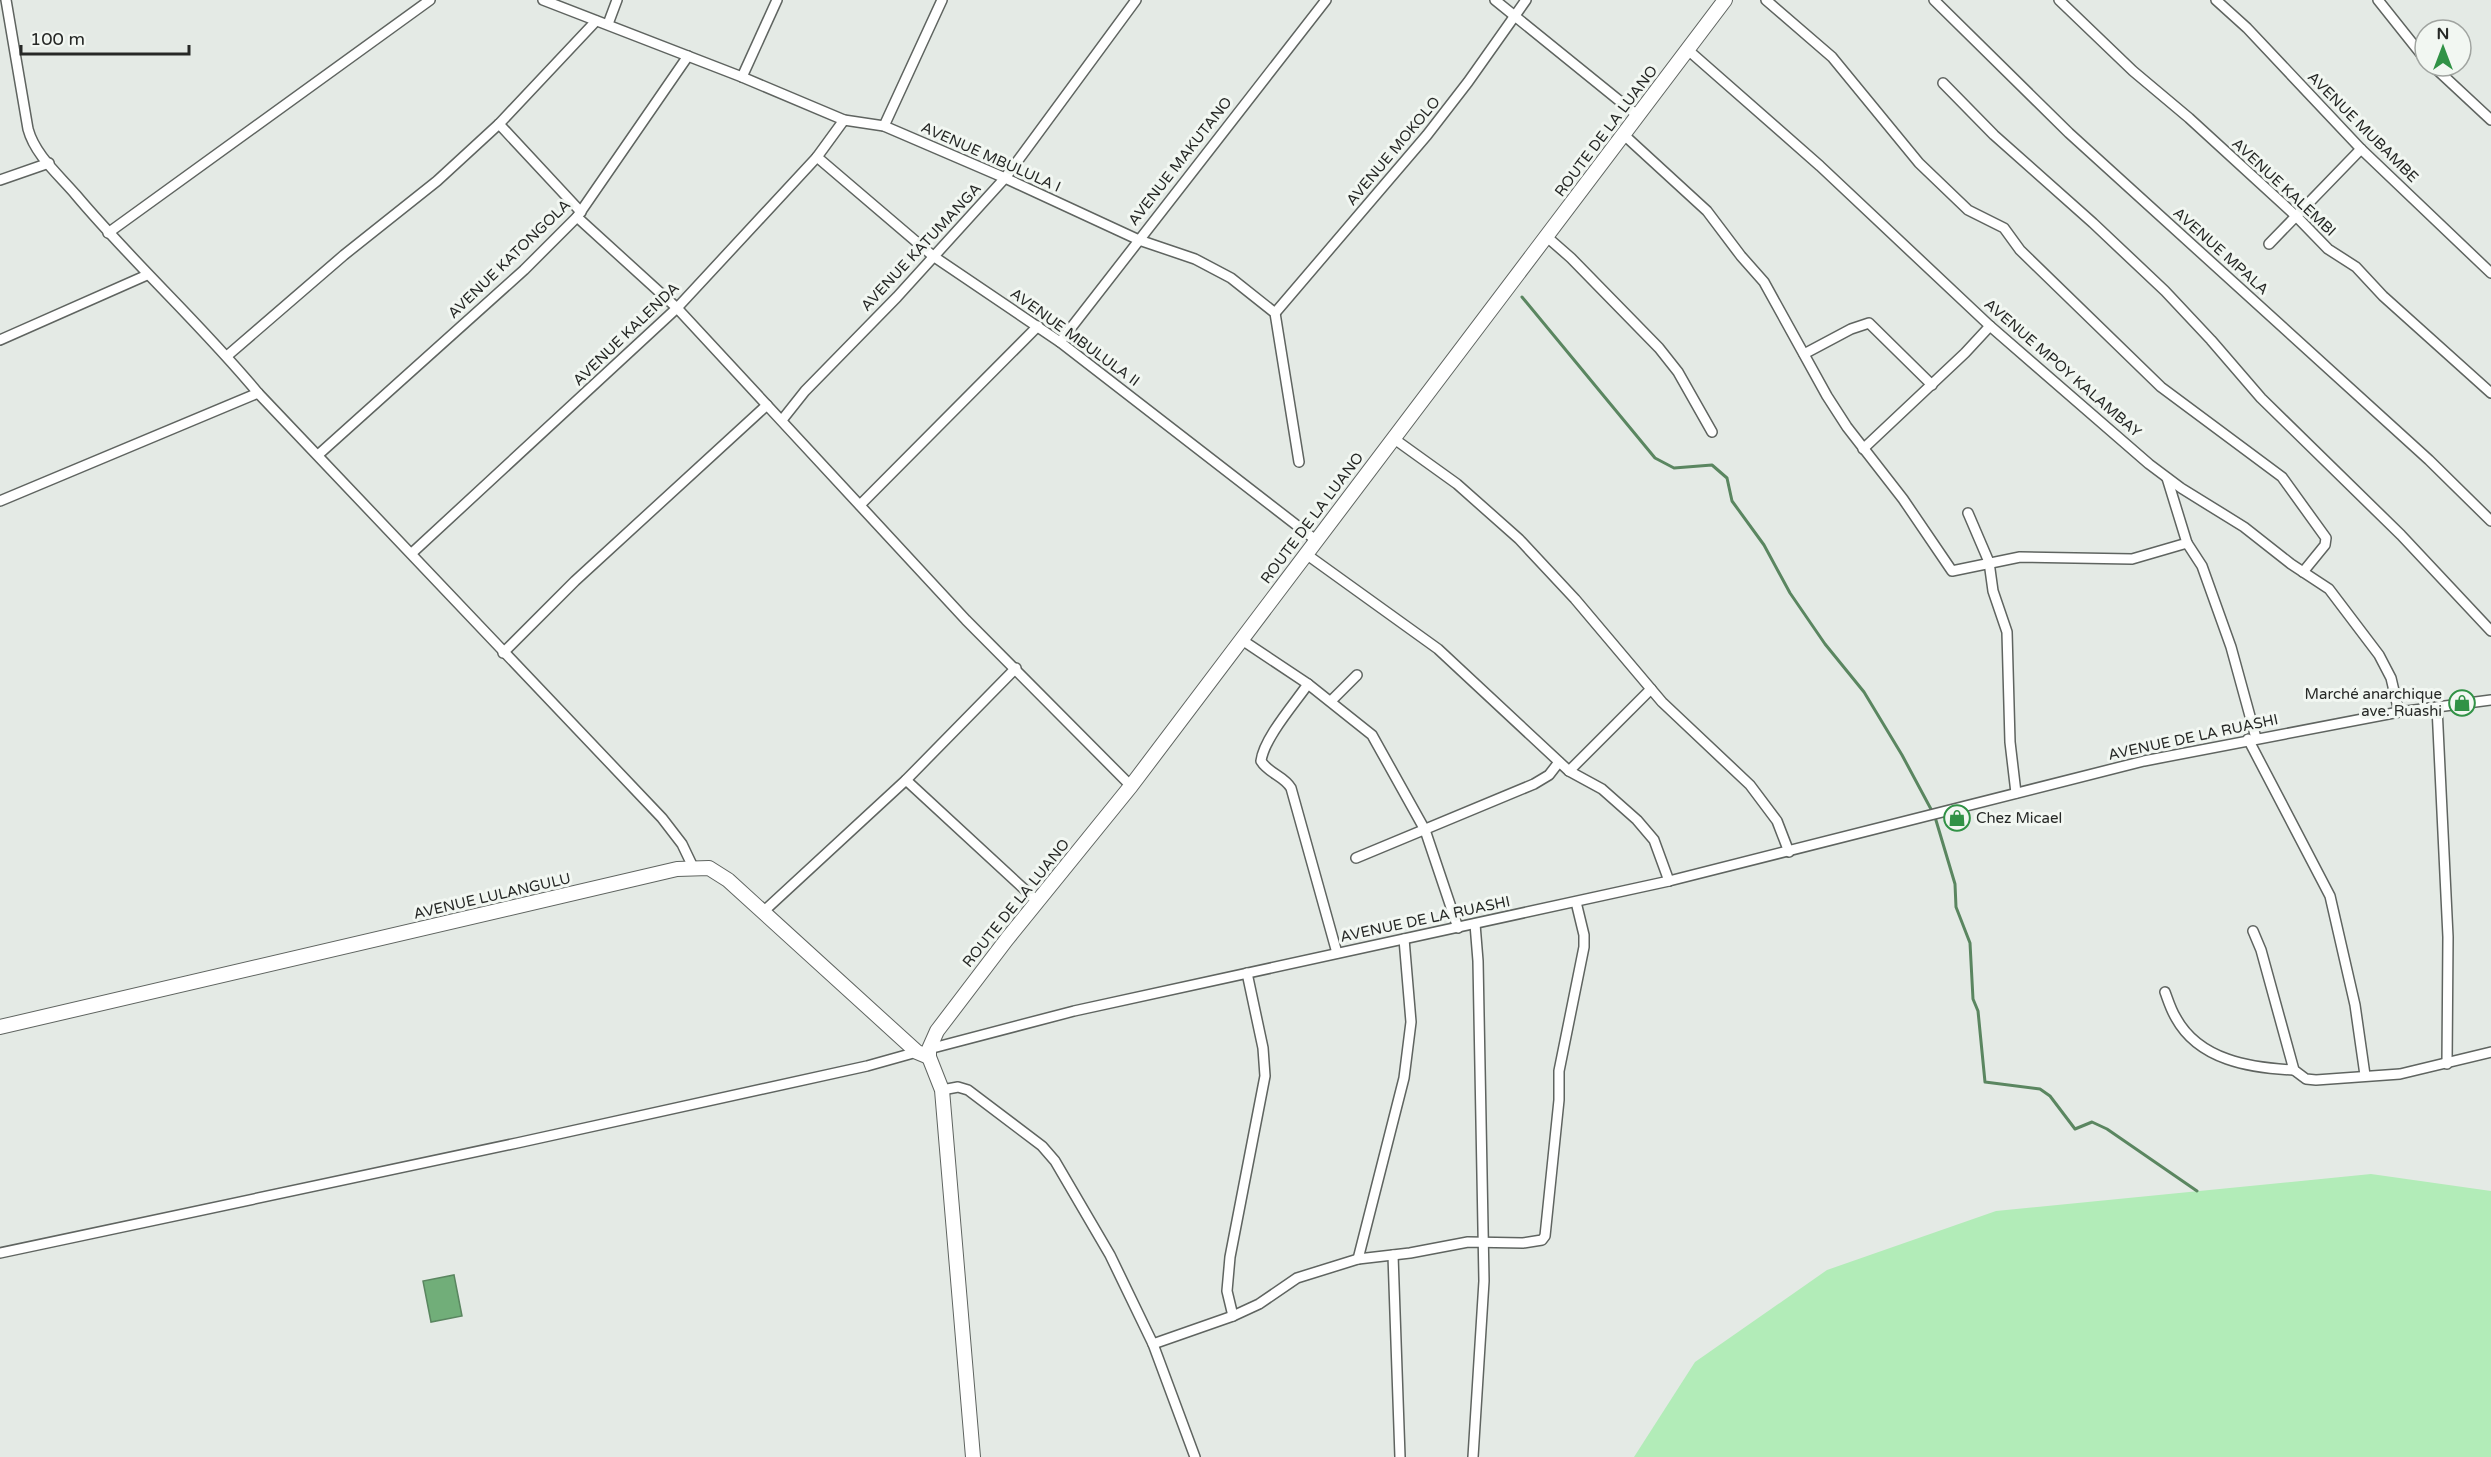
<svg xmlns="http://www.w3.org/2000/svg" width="2491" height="1457" font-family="'Varela Round',sans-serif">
<rect width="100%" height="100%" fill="#e4eae5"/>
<!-- green -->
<path fill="#b2ecb8" d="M2371 1174 2491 1191V1457H1634L1695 1362 1827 1270 1996 1211Z"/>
<!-- water -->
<path fill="#71ae79" stroke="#5a8660" stroke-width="1.5" d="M454 1275 462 1316 431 1322 423 1281Z"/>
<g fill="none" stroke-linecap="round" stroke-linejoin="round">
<!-- stream -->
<g stroke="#5a8660" stroke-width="3">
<path d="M1522 297 1655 458 1674 468 1712 465 1727 478 1732 501 1764 545 1790 593 1825 644 1864 692 1902 755 1932 811"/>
<path d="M1935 817 1955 884 1956 907 1970 943 1973 999 1978 1011 1985 1082 2040 1089 2050 1096 2075 1129 2092 1122 2107 1129 2197 1191"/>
</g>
<!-- street casing -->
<g stroke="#5f6460" stroke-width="12">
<g id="street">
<path d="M6 0 28 129C35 155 59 175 76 195 134 264 201 324 258 393L662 818 682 844 693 867"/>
<path d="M543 0 742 77 844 120 884 126 1005 178 1139 240 1195 259 1231 278 1275 313 1299 462"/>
<path d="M1495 0 1637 115"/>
<path d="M1766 0 1832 57 1919 163 1968 210 2004 228 2020 250 2161 387 2282 477 2326 538 2325 545 2303 572"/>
<path d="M1934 0 2069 133 2429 460 2491 521"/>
<path d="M2059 0 2133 71 2189 118 2296 216 2328 249 2356 267 2383 296 2491 393"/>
<path d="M2216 0 2247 28 2361 149 2491 273"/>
<path d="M2378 0 2425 59"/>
<path d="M608 24 617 0"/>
<path d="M1688 50 1820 166 1990 326 2149 464 2181 488 2244 527 2291 564 2329 589 2379 655 2391 678 2399 712"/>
<path d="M2433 66 2491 120"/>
<path d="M742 77 777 0"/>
<path d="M1943 83 1994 135 2093 223 2165 291 2211 340 2261 398 2401 535 2491 631"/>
<path d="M499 124 581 212"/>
<path d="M884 126 942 0"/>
<path d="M1623 134 1707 211 1741 256 1764 282 1827 396 1847 427 1903 499 1952 571 2020 557 2132 559 2187 543 2167 478"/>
<path d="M817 157 933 256 1060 342 1317 541"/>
<path d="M0 180 49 163"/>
<path d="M577 217 677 308 966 620 1131 786"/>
<path d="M108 233 430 0"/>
<path d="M1547 237 1571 258 1659 348 1678 372 1712 432"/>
<path d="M2269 244 2361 149"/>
<path d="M1275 313 1427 135 1468 82 1526 0"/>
<path d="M0 340 147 275"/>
<path d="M1060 342 1326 0"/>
<path d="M1804 354 1851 329 1869 323 1932 385"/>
<path d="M227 356 344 255 437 181 499 124 596 21"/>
<path d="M782 420 805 391 897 297 1005 178 1136 0"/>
<path d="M1393 438 1457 484 1519 539 1575 599 1662 702 1750 785 1777 821 1789 852"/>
<path d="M1863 449 1965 353 1990 326"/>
<path d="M318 455 524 270 577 217 688 56"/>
<path d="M0 501 258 393"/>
<path d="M860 505 1038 326"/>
<path d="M1968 513 1989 562 1993 591 2007 632 2010 742 2016 793"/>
<path d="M2187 543 2202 566 2231 647 2256 738"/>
<path d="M412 553 677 308 817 157 844 120"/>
<path d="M1306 554 1438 649 1569 771 1602 789 1637 820 1654 840 1669 881"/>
<path d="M1242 640 1308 684 1372 735 1425 830 1458 928"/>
<path d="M503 653 575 581 767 405"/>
<path d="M1308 684C1295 703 1264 738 1261 761 1268 773 1284 776 1291 788L1337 953"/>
<path d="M1331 701 1357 675"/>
<path d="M2437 707 2448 937 2447 1064"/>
<path d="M2248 739 2330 896 2355 1005 2365 1075"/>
<path d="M1569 771 1651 689"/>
<path d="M906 780 1037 901"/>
<path d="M1356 858 1534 784 1549 775 1559 762"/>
<path d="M763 912 906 780 1016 668"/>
<path d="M2253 931 2261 950 2294 1070 2306 1079 2316 1080 2400 1074 2491 1052"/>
<path d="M2165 992C2168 1000 2171 1010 2176 1018 2199 1060 2250 1068 2294 1070"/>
<path d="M929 1049 1074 1011 1669 881 2144 761 2399 712 2491 700"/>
<path d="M942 1090 958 1087 968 1090 1042 1146 1055 1161 1110 1255 1153 1344 1195 1457"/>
<path d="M0 1253 517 1143 867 1066 917 1052"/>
<path d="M1393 1255 1400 1457"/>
<path d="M1358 1259 1404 1078 1411 1022 1404 939"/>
<path d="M1233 1316 1227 1291 1230 1257 1265 1076 1263 1048 1247 973"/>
<path d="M1153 1344 1233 1316 1259 1304 1297 1278 1358 1259 1410 1253 1468 1242 1523 1243 1542 1240 1545 1236 1559 1100V1071L1584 947V935L1576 902"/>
<path d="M1473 1457 1484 1281 1478 961 1475 924"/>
</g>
</g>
<!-- secondary casing -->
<g stroke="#5f6460" stroke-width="16">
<g id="secondary">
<path d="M0 1027 677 869 709 868 728 880 917 1052 929 1057"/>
<path d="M973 1457 942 1090 929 1057V1049L937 1031 1007 939 1131 786 1725 0"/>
</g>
</g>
<!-- street -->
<use href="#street" stroke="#fff" stroke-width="9"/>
<!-- secondary -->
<use href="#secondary" stroke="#fff" stroke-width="14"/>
</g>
<!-- icons -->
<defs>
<g id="shop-ring" transform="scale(1.35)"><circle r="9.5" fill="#f2f7f2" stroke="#319246" stroke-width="1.5"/><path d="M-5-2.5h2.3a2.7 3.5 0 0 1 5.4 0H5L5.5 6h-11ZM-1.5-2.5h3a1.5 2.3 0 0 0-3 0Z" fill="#319246"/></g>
</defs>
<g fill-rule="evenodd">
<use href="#shop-ring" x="2462" y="703"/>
<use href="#shop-ring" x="1957" y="818"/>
</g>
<g text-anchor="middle" stroke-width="6" stroke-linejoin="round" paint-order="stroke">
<!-- street labels -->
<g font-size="15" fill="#262826" stroke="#f2f7f2">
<text transform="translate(2363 127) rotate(45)" y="5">AVENUE MUBAMBE</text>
<text transform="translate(1606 131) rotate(-53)" y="5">ROUTE DE LA LUANO</text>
<text transform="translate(1393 151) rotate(-50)" y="5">AVENUE MOKOLO</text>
<text transform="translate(991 157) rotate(24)" y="5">AVENUE MBULULA I</text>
<text transform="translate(1180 161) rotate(-52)" y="5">AVENUE MAKUTANO</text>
<text transform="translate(2284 187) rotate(43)" y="5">AVENUE KALEMBI</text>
<text transform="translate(921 247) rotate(-47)" y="5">AVENUE KATUMANGA</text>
<text transform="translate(2221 251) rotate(42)" y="5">AVENUE MPALA</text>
<text transform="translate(509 259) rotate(-44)" y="5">AVENUE KATONGOLA</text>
<text transform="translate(626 334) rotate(-44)" y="5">AVENUE KALENDA</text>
<text transform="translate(1075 337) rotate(36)" y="5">AVENUE MBULULA II</text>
<text transform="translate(2063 368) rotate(41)" y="5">AVENUE MPOY KALAMBAY</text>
<text transform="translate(1312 518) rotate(-53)" y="5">ROUTE DE LA LUANO</text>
<text transform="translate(2193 737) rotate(-12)" y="5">AVENUE DE LA RUASHI</text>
<text transform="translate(492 896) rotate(-13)" y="5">AVENUE LULANGULU</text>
<text transform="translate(1016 903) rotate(-51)" y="5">ROUTE DE LA LUANO</text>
<text transform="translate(1425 919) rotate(-12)" y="5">AVENUE DE LA RUASHI</text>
</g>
<!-- poi labels -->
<g font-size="15" fill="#262826" stroke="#f2f7f2" text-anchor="end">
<text x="2442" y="699">Marché anarchique<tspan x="2442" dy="17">ave. Ruashi</tspan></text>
<text x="1976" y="823" text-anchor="start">Chez Micael</text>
</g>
</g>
<!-- north arrow -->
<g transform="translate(2443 48)"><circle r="28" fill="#f2f7f2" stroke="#a0a4a0" stroke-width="1.5"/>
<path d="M0-4.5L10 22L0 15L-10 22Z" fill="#319246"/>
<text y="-9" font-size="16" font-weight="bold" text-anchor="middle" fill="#262826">N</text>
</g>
<!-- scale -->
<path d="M21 45v9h168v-9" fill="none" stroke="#262826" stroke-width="3"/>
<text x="30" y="45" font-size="18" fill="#262826" stroke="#f2f7f2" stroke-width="4.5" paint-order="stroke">100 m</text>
</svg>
